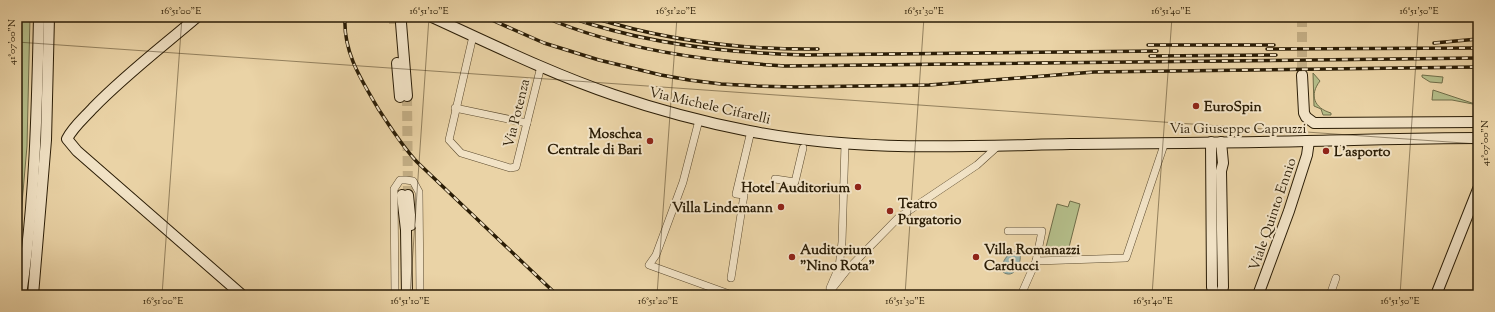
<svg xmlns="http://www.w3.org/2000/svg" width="1495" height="312" font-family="'Sorts Mill Goudy',serif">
<rect width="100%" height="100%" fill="#ead3a6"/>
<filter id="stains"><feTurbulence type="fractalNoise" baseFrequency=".005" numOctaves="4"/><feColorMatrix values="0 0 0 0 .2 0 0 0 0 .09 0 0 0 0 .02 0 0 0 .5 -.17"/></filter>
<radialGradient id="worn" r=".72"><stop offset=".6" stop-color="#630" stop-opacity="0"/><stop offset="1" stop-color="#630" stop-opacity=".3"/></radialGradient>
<!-- green -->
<g fill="#b4bd89" stroke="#706d48">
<path d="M17 17H30L27 146 17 261Z"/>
<path d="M1313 73 1320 81C1309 95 1314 108 1331 113V115H1323L1321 109 1314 106Z"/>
<path d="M1422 75 1443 77 1442 83 1430 82 1422 77Z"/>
<path d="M1433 90 1478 105 1452 100H1432Z"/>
<path d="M1070 201 1080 204 1067 255H1044L1057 204 1068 207Z"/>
</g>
<!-- water -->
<path fill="#9ab6b0" stroke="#6e796c" d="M1012 252H1017L1020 254C1022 263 1014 280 1003 272 1001 263 1005 257 1012 252Z"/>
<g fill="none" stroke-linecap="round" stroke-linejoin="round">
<!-- secondary-tunnel -->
<g stroke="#c4af86" stroke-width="10" stroke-dasharray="10 5" stroke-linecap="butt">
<path d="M394 17V24"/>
<path d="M1302 17V75"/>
<path d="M407 96 408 195"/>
</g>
<!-- street casing -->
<g stroke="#5b4a2e" stroke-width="8">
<g id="street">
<path d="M473 36 449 140 461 153 510 168 516 167 541 66"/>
<path d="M455 108 527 123"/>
<path d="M699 120 683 182 656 255 649 265 732 295"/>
<path d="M775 179 795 182 803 148"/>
<path d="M1008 231H1042L1036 261 1021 295"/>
<path d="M1036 261 1126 258 1165 142"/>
<path d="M731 278 744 195 736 194 751 131"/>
<path d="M830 288 839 267 842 242 845 144"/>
<path d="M395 295 394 189 400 180H406L413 181 419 192 420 295"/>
<path d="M827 295 846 271 898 218 977 165 998 146"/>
<path d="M1330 295 1336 278"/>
</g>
</g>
<!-- secondary casing -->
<g stroke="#2b1d06" stroke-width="12">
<g id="secondary">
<path d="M197 17C162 47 125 75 93 108 84 118 73 127 67 139L77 151 242 295"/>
<path d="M432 17C491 44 552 74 614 95 658 110 703 122 749 131 855 152 963 146 1070 144 1149 143 1228 143 1306 141 1363 140 1421 138 1478 138"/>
<path d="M401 23 407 96"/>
<path d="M397 63 400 97"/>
<path d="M1302 75 1304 113 1306 117 1314 123 1478 122"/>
<path d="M1211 142 1212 287 1214 295"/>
<path d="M1221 142 1223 163 1221 171 1223 287 1221 295"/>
<path d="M402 195 406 230 407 295"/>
<path d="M408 195 411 225"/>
<path d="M21 295C35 203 37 110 39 17"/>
<path d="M33 295 46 140 49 17"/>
<path d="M1258 295 1289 211 1307 155 1309 141"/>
<path d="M1436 295 1478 189"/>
</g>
</g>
<!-- street -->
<use href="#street" stroke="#f1e2c5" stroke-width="7"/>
<!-- secondary -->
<use href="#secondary" stroke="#f1e2c5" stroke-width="10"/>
<!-- rail casing -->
<g stroke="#2b1d06" stroke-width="3.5">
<g id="rail">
<path d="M345 17C343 53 362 81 379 110 391 128 402 146 417 162L557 295"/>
<path d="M485 17 544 43 599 60 661 75 689 80 721 84 757 86 796 87 929 85 1094 72 1478 67"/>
<path d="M544 17C619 49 703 61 785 66L1478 58"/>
<path d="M569 17C645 44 725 53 805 55L1157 51"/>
<path d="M591 17C663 40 743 50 818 49"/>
<path d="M1434 43 1478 39"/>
<path d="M1148 45H1274"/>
<path d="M1267 49 1478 48"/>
<path d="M1150 56 1276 55"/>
</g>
</g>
<!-- rail -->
<use href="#rail" stroke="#f1e2c5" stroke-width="2" stroke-dasharray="6" stroke-linecap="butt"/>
</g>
<!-- ticks -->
<path fill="none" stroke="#2b1d06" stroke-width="1" stroke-opacity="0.45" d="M17 42 1478 144M162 295 182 17M410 295 429 17M657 295 677 17M905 295 924 17M1152 295 1172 17M1400 295 1419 17"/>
<!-- markers -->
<g fill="#8f2418" stroke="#f1e2c5" stroke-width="1.5">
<circle cx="1196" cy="106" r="4"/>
<circle cx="650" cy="141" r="4"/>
<circle cx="1326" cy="151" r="4"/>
<circle cx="858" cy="187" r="4"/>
<circle cx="781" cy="207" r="4"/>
<circle cx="890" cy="211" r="4"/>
<circle cx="792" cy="257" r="4"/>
<circle cx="976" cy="257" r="4"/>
</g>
<g text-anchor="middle" stroke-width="4" stroke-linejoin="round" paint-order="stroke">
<!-- street labels -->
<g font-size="14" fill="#2b1d06" stroke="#f1e2c5">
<text transform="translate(710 105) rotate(13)" y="5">Via Michele Cifarelli</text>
<text transform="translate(516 113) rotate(-76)" y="5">Via Potenza</text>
<text x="1238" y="133">Via Giuseppe Capruzzi</text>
<text transform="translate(1272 214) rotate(-71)" y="5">Viale Quinto Ennio</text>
</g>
<!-- poi labels -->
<g font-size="14" font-weight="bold" fill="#2b1d06" stroke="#f1e2c5" text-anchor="start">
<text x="1204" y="111">EuroSpin</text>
<text x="642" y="138" text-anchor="end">Moschea<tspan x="642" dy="16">Centrale di Bari</tspan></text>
<text x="1334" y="156">L'asporto</text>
<text x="850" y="192" text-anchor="end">Hotel Auditorium</text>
<text x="898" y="208">Teatro<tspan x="898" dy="16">Purgatorio</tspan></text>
<text x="773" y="212" text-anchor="end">Villa Lindemann</text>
<text x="800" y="254">Auditorium<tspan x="800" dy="16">"Nino Rota"</tspan></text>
<text x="984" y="254">Villa Romanazzi<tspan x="984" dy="16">Carducci</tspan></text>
</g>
</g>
<!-- margin -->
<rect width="1495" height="312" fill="none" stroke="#ead3a6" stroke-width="44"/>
<rect x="22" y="22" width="1451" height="268" fill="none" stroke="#2b1d06" stroke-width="1.5"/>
<g font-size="10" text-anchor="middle" fill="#2b1d06">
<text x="181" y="14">16°51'00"E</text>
<text x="429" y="14">16°51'10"E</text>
<text x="676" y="14">16°51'20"E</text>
<text x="924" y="14">16°51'30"E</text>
<text x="1171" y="14">16°51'40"E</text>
<text x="1419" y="14">16°51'50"E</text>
<text transform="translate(11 42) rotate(-90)" y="4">41°07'00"N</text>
<text transform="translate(1484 143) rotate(-90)" y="4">41°07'00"N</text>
<text x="163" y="304">16°51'00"E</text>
<text x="410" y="304">16°51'10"E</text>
<text x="658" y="304">16°51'20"E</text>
<text x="905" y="304">16°51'30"E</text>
<text x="1153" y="304">16°51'40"E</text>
<text x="1400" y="304">16°51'50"E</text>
</g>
<rect width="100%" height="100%" filter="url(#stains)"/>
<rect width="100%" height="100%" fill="url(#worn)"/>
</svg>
